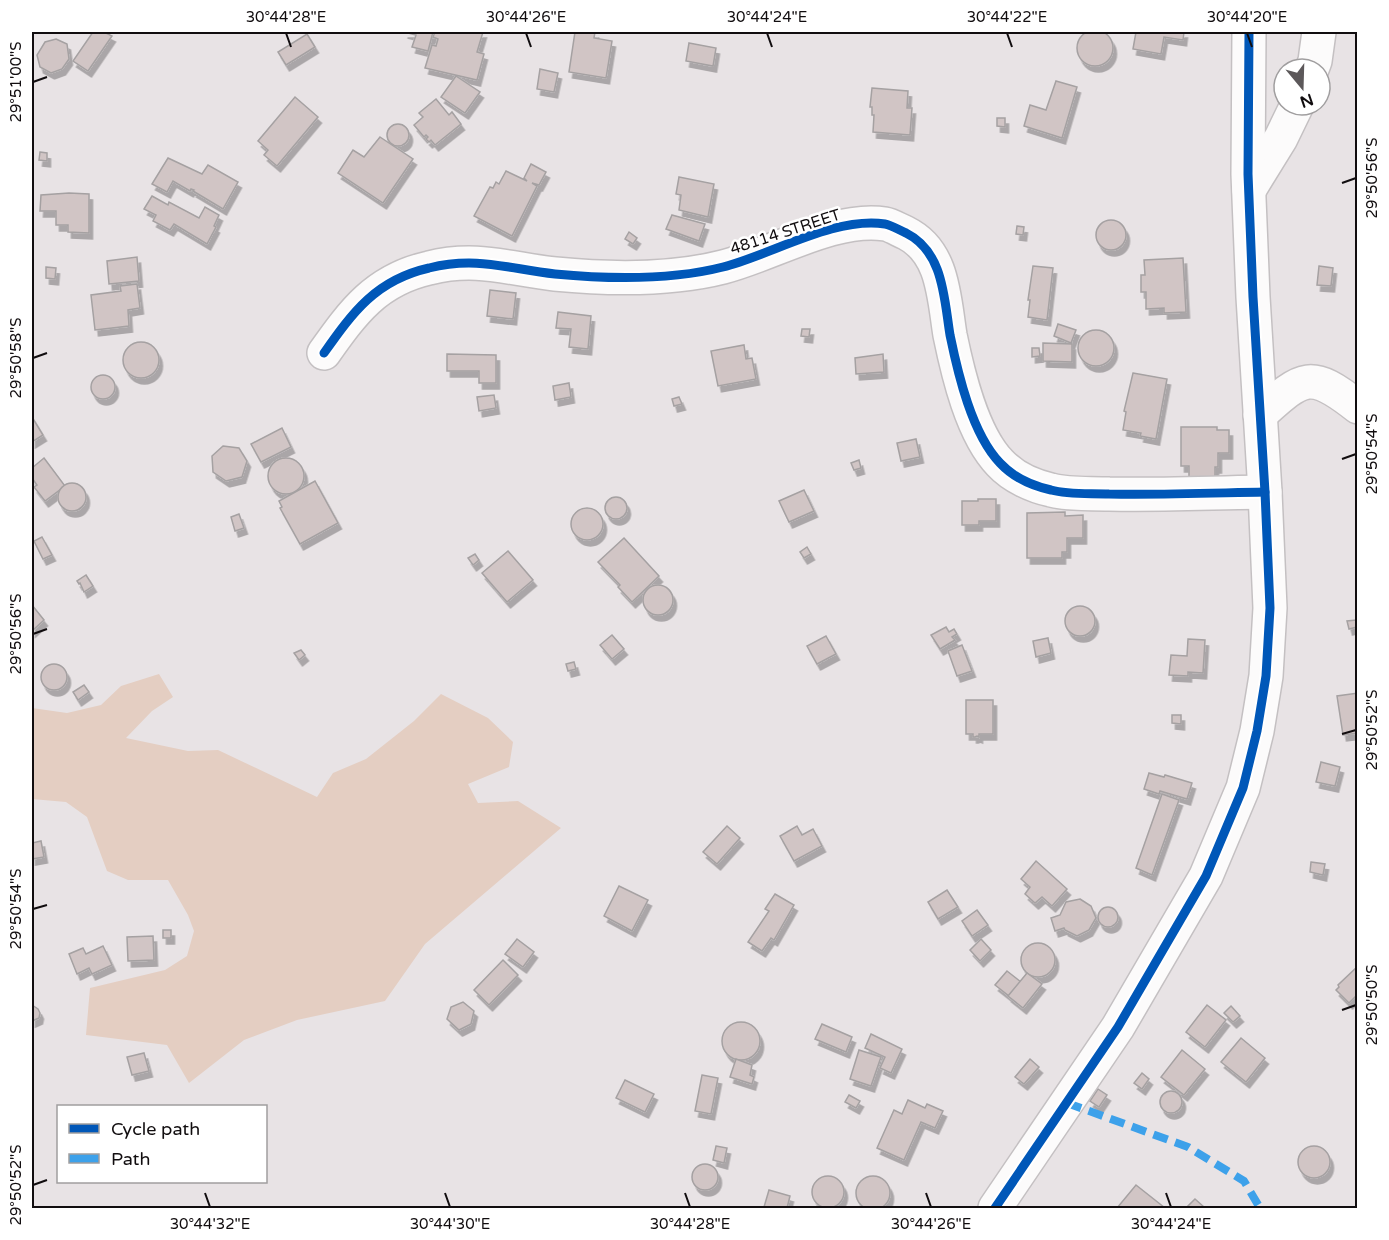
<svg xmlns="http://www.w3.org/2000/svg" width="1389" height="1240" font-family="'Varela Round',sans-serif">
<defs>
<filter id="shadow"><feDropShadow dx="3.5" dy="6" stdDeviation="0" flood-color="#0004"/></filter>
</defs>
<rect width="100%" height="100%" fill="#e8e3e5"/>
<!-- green -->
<path fill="#e4cec2" d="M159 674 173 697 152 711 126 738 188 751 218 750 317 797 333 773 366 759 414 721 441 694 488 718 513 742 509 767 468 784 478 803 518 801 561 828 425 944 385 1001 297 1020 244 1040 189 1083 167 1045 86 1035 90 988 165 970 187 956 194 931 188 915 168 880H128L107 871 87 817 66 802 32 799V708L67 713 101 705 121 686Z"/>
<!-- building -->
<g fill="#d1c5c5" stroke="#a5a1a2" stroke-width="1.5" filter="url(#shadow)">
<circle cx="1095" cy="48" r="18"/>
<path d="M93 32H104L112 36 88 71 73 61Z"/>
<path d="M404 32H433L428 51 412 47 416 35Z"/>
<path d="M435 32H483L477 52 484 54 477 80 425 68 432 45 436 46 438 39 433 37Z"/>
<path d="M575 32H595L594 38 612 41 606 78 569 72Z"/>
<path d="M1133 32H1184L1183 40 1164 37 1161 54 1133 49 1136 32Z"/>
<path d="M307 34 315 47 286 65 278 52Z"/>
<path d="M56 39 67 44 69 59 62 69 51 73 40 67 37 55 45 42Z"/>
<path d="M689 43 716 48 713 66 686 61Z"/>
<path d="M540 69 558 73 554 92 537 89Z"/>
<path d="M456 76 480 92 465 113 441 97Z"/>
<path d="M1056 81 1077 87 1062 138 1024 126 1030 105 1046 110Z"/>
<path d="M872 88 908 91 907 108H912L910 135 873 132 874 115H872V107H870Z"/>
<path d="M295 97 318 117 277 166 264 155 268 150 258 141Z"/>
<path d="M436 99 449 115 452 112 461 124 435 145 431 140 429 142 426 139 428 137 426 135 424 137 414 125 423 117 419 113Z"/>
<path d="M997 118H1005V127L997 126Z"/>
<circle cx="398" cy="135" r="11"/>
<path d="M380 137 413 159 383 203 338 173 353 150 364 157Z"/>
<path d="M40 152 47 153V161L39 160Z"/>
<path d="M168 158 202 174 208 165 238 182 223 209 193 191 194 190 191 189 190 191 173 181 167 192 152 184Z"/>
<path d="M531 164 546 172 539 185 532 183 537 186 512 236 474 216 490 187 493 188 496 182 499 184 506 171 527 181 524 178Z"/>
<path d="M679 177 714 184 708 217 679 210 681 195 676 194Z"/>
<path d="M69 193 89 194V233L68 232V225H56V211H40L41 195Z"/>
<path d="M152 196 168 205 169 202 199 218 205 207 219 215 214 226 216 227 207 244 174 224 170 230 153 221 156 215 144 209Z"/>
<path d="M672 215 705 224 699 241 666 229Z"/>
<circle cx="1111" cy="235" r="15"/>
<path d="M1017 226 1024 227 1023 235 1016 234Z"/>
<path d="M629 232 637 238 633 244 625 239Z"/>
<path d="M137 257 139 281 109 284 107 261Z"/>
<path d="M1183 258 1186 312 1164 313V308L1146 309V292H1141V275H1145L1144 260Z"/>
<path d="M1033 266 1053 268 1047 320 1028 317 1030 300H1028Z"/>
<path d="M1319 266 1333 268 1331 286 1317 285Z"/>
<path d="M46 267 56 268 55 279 46 278Z"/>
<path d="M137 284 140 308 128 310 129 326 95 330 91 295 121 291 120 286Z"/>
<path d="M490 290 516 293 513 319 487 316Z"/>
<path d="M558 312 591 316 588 349 569 347 571 329 556 328Z"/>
<path d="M1058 324 1076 330 1071 343 1054 336Z"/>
<path d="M802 329H810L809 337 801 336Z"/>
<circle cx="1096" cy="348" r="18"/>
<circle cx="141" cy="360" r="18"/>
<path d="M1043 343 1072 344V362L1043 361Z"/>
<path d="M744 345 746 359 752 358 756 379 718 386 711 351Z"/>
<path d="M1032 348H1039L1040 356 1032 357Z"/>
<path d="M447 354 496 355V383H479V371H447Z"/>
<path d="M883 354 884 372 856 374 855 358Z"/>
<path d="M1133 373 1167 379 1156 439 1140 436 1141 433 1123 430 1126 412 1124 411Z"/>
<circle cx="103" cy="387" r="12"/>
<path d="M569 383 571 397 555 400 553 386Z"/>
<path d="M494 395 496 408 479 411 477 397Z"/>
<path d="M679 397 682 404 674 406 672 399Z"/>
<path d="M32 417 43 435 32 442Z"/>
<path d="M1181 427H1217V430H1229V453H1218V467H1215V480H1189V466H1181Z"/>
<path d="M282 428 291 447 261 462 251 444Z"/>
<path d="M916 439 920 457 901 461 897 443Z"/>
<path d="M223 446 239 448 247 461 242 477 226 481 213 472 212 456Z"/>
<circle cx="286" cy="476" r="18"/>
<path d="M44 458 65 486 45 501 34 487 37 485 32 478V468Z"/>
<path d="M859 460 861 468 854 470 851 463Z"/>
<path d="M315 481 338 523 300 544 280 508 282 507 279 501Z"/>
<circle cx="72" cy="497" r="14"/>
<path d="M804 490 814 511 789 522 779 501Z"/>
<circle cx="616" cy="508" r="11"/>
<path d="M978 499H996V521H979V525H962V501H978Z"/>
<circle cx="587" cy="524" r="16"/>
<path d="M1065 512V516L1083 515V538H1067V552H1062V558H1027V513Z"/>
<path d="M239 514 244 528 235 531 231 517Z"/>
<path d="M42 537 52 555 43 559 34 541Z"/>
<path d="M624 538 659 576 632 602 618 587 620 585 598 562Z"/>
<path d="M807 547 811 554 804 558 800 552Z"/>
<path d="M508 551 533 580 507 602 482 573Z"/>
<path d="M475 554 479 560 473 565 468 558Z"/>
<path d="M86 575 93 586 84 592 80 583 79 584 77 581Z"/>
<circle cx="658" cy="600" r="15"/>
<path d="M32 605 44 620 32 631Z"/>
<circle cx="1080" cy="621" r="15"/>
<path d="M1356 620 1357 627 1349 629 1347 621Z"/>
<path d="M946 627 949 632 954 629 957 634 952 637 955 640 940 649 931 635Z"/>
<path d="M612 635 624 649 612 659 600 645Z"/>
<path d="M826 636 836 654 817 664 807 646Z"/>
<path d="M1048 638 1051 653 1036 657 1033 641Z"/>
<path d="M1188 639 1205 640 1203 673 1188 672V676L1169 675 1171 655 1187 656Z"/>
<path d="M962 645 972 671 957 676 948 651Z"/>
<path d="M301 650 305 655 299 660 294 653Z"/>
<path d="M574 662 576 669 568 671 566 664Z"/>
<circle cx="54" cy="677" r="13"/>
<path d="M84 685 89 692 78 700 73 692Z"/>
<path d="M1358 693V733L1343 735 1337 696Z"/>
<path d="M966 700H993V734H979V737L977 736 975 737H973V734H966Z"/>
<path d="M1172 715H1181V724L1172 723Z"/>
<path d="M1321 762 1340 767 1335 786 1316 782Z"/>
<path d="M1149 773 1164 777 1165 775 1192 783 1187 799 1160 791 1159 794 1144 789Z"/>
<path d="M1162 794 1179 800 1152 875 1136 868Z"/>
<path d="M727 826 740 838 717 864 703 852Z"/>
<path d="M797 826 802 835 813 829 822 846 794 861 780 836Z"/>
<path d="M41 841 44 857 32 859V843Z"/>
<path d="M1036 861 1067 889 1052 906 1042 897 1035 903 1025 894 1030 887 1021 879Z"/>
<path d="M1311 862 1325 864 1323 875 1310 872Z"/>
<path d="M619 886 648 900 632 931 604 916Z"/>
<path d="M947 890 958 907 938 919 928 902Z"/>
<path d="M775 894 794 905 774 940 771 938 762 951 748 942 769 911 765 909Z"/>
<path d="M1080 899 1091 906 1096 918 1089 930 1077 936 1065 930 1064 928 1055 931 1051 918 1060 915 1066 902Z"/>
<circle cx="1108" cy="917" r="10"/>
<path d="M977 910 988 925 972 936 962 921Z"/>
<rect x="163" y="930" width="8" height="8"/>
<path d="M153 936 154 960 128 961 127 937Z"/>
<path d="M517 939 534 952 523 967 505 954Z"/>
<path d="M981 939 991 950 980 961 970 950Z"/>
<circle cx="1038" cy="960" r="17"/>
<path d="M103 946 112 965 92 974 89 968 77 974 69 954 83 948 86 954Z"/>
<path d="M503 960 518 975 489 1005 474 990Z"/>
<path d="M1358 966V994L1349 1003 1336 990 1339 987 1338 985Z"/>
<path d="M1007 971 1021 982 1009 996 995 985Z"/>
<path d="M1027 973 1042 984 1023 1008 1008 996Z"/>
<path d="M463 1002 474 1011 471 1024 459 1030 447 1019 451 1007Z"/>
<path d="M32 1005 38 1009 40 1013 39 1018 32 1021Z"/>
<path d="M1207 1005 1226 1020 1205 1047 1186 1032Z"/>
<path d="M1231 1006 1240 1016 1233 1022 1224 1013Z"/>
<circle cx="741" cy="1041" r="19"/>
<path d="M822 1024 852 1037 846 1052 815 1039Z"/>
<path d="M871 1034 902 1049 891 1073 880 1068 885 1057 865 1048Z"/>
<path d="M1241 1038 1265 1058 1246 1082 1221 1062Z"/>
<path d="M859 1050 881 1057 871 1086 850 1079Z"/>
<path d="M1182 1050 1205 1069 1184 1095 1161 1077Z"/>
<path d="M144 1053 149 1071 132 1075 127 1057Z"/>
<path d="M736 1059 752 1065 750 1075 754 1077 752 1084 730 1077Z"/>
<path d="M1030 1059 1039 1067 1024 1084 1015 1077Z"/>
<path d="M1142 1073 1149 1079 1142 1089 1134 1083Z"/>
<path d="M702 1075 718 1078 711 1114 695 1111Z"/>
<path d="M625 1080 654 1094 645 1112 616 1098Z"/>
<path d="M1098 1089 1107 1095 1099 1107 1090 1101Z"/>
<circle cx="1171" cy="1102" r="11"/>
<path d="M849 1095 860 1101 856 1108 845 1102Z"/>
<path d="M908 1100 925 1108 927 1104 943 1111 935 1128 921 1122 904 1160 877 1148 894 1110 902 1114Z"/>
<path d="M716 1146 727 1148 724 1163 713 1160Z"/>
<circle cx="1314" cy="1162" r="16"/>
<circle cx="705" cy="1177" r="13"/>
<circle cx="873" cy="1193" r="17"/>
<circle cx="828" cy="1192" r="16"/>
<path d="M1136 1185 1165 1208H1117Z"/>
<path d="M769 1190 790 1196 787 1208 764 1207Z"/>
<path d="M1195 1199 1204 1207 1202 1208H1191L1188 1206Z"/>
</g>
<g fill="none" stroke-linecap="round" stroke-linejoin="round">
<!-- minor casing -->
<g stroke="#c4c0c2" stroke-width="36">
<g id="minor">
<path d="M1312 69 1315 61 1319 32"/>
<path d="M1249 190 1281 138 1297 105"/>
<path d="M324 353C353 312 376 280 429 268 477 256 509 269 555 274 607 279 672 280 723 267 771 255 835 216 885 224 891 225 899 230 906 233 944 252 944 299 950 335 958 374 972 434 1000 463 1013 477 1033 486 1051 490 1069 495 1090 493 1109 494 1161 495 1213 493 1265 492"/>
<path d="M1260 415C1303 376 1310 369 1358 407"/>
<path d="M995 1208 1118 1027 1206 876 1243 788 1257 731 1266 676 1270 608 1265 492 1253 297 1248 174 1249 32"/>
</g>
</g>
<!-- minor -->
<use href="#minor" stroke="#fcfbfb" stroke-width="33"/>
<!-- quiet -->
<path stroke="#3da1ea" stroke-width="8" stroke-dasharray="15 8" stroke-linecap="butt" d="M1067 1103 1188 1147 1244 1181 1260 1208"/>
<!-- cycleway casing -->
<g stroke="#fff" stroke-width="13">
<g id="cycleway">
<path d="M324 353C353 312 376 280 429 268 477 256 509 269 555 274 607 279 672 280 723 267 771 255 835 216 885 224 891 225 899 230 906 233 944 252 944 299 950 335 958 374 972 434 1000 463 1013 477 1033 486 1051 490 1069 495 1090 493 1109 494 1161 495 1213 493 1265 492"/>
<path d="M995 1208 1118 1027 1206 876 1243 788 1257 731 1266 676 1270 608 1265 492 1253 297 1248 174 1249 32"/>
</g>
</g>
<!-- cycleway -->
<use href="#cycleway" stroke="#0057b8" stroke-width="9"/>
</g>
<!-- ticks -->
<path fill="none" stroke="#110d0f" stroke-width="2" d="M286 33 291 47M526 33 531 47M767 33 772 47M1007 33 1012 47M1247 33 1252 47M33 82 47 77M1342 183 1356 178M33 358 47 353M1342 459 1356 454M33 634 47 629M1342 734 1356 730M33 909 47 905M1342 1010 1356 1005M33 1185 47 1180M205 1193 210 1207M445 1193 450 1207M685 1193 690 1207M926 1193 931 1207M1166 1193 1171 1207"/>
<g text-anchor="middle" stroke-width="5" stroke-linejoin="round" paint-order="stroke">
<!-- street labels -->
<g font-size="16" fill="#110d0f" stroke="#fff">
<text transform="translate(785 231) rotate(-18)" y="6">48114 STREET</text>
</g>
</g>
<!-- border -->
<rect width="1389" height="1240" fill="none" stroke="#ffffff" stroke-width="66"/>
<!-- legend -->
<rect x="57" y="1105" width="210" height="78" fill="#ffffff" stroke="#a09e9f" stroke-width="1.5"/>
<rect x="69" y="1124" width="30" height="9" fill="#0057b8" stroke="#a09e9f" stroke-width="1.5"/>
<text x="111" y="1135" font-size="18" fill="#110d0f">Cycle path</text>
<rect x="69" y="1154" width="30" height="9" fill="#3da1ea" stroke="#a09e9f" stroke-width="1.5"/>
<text x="111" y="1165" font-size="18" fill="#110d0f">Path</text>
<!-- north arrow -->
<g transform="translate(1302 87) rotate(161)"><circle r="28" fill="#ffffff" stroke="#a09e9f" stroke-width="1.5"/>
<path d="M0-4.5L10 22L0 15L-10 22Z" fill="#5c585a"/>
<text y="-9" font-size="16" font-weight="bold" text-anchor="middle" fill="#110d0f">N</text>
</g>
<rect x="33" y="33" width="1323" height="1174" fill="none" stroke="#110d0f" stroke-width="2"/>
<g font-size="15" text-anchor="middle" fill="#110d0f">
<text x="286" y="22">30°44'28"E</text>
<text x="526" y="22">30°44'26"E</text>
<text x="767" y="22">30°44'24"E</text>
<text x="1007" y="22">30°44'22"E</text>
<text x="1247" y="22">30°44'20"E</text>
<text transform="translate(16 82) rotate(-90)" y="5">29°51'00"S</text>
<text transform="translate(1372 178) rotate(-90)" y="5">29°50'56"S</text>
<text transform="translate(16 358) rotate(-90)" y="5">29°50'58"S</text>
<text transform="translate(1372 454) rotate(-90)" y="5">29°50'54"S</text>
<text transform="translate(16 634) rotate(-90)" y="5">29°50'56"S</text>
<text transform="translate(1372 730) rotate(-90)" y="5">29°50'52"S</text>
<text transform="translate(16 909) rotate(-90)" y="5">29°50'54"S</text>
<text transform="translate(1372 1005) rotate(-90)" y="5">29°50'50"S</text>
<text transform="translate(16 1185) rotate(-90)" y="5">29°50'52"S</text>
<text x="210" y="1229">30°44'32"E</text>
<text x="450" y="1229">30°44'30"E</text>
<text x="690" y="1229">30°44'28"E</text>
<text x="931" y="1229">30°44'26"E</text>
<text x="1171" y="1229">30°44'24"E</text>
</g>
</svg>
